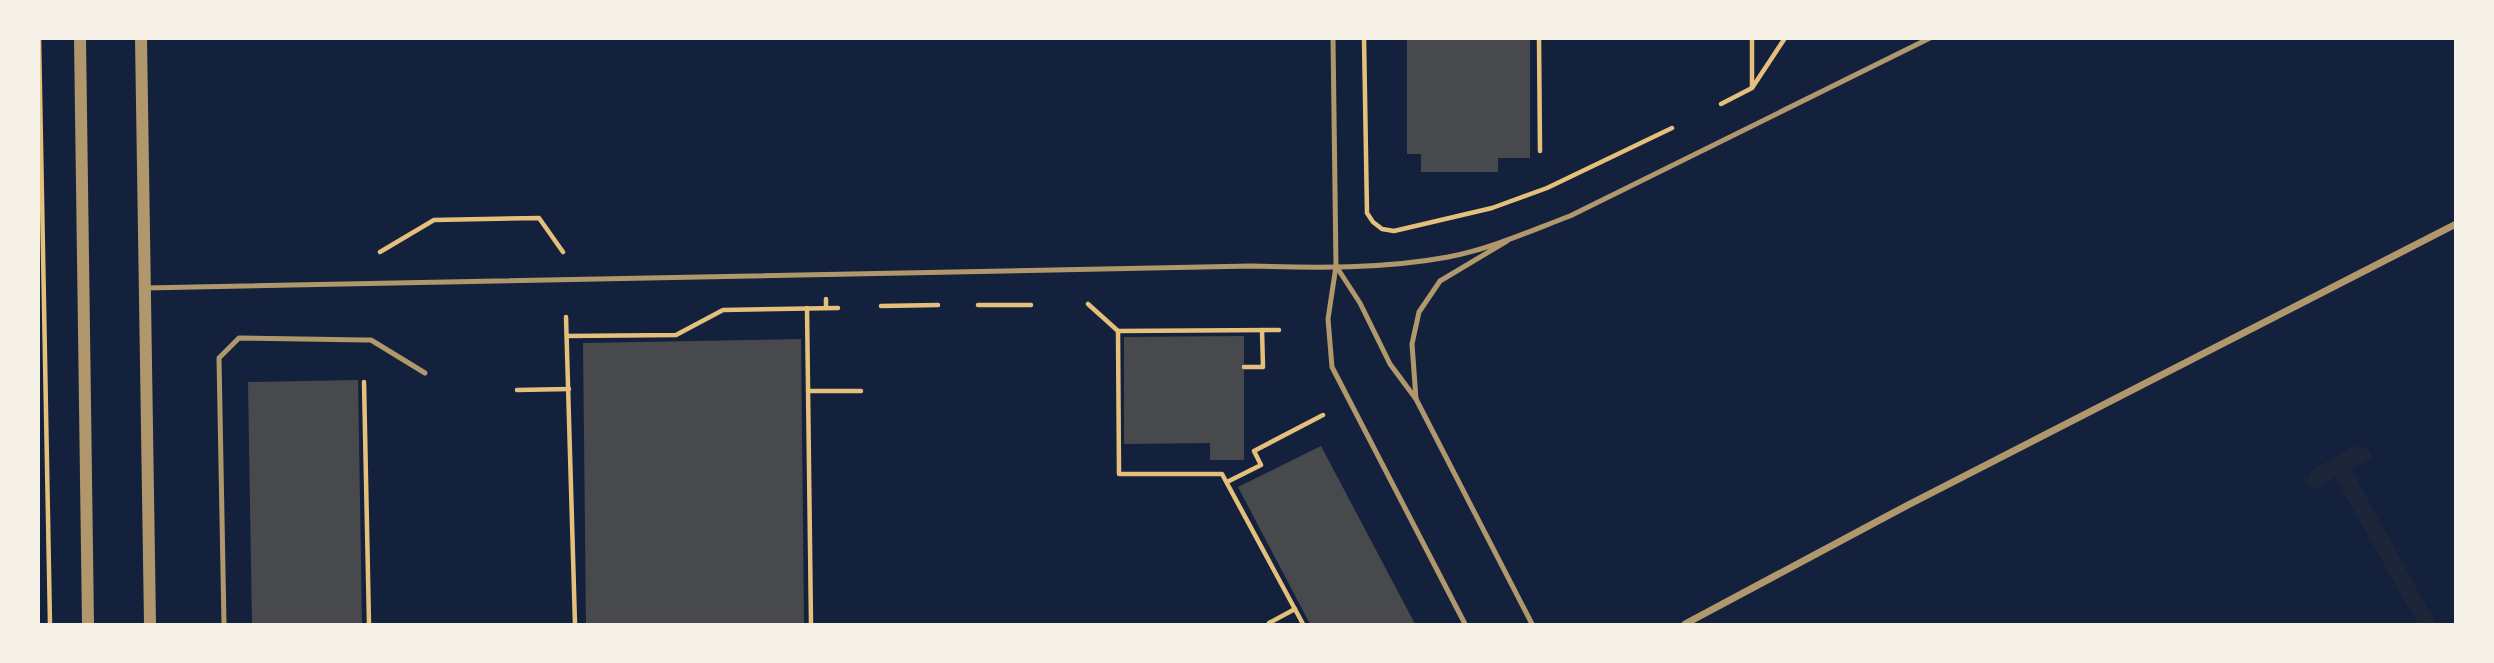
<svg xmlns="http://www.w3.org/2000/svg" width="2494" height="663" font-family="'Archivo Narrow',sans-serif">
<rect width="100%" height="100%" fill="#14213d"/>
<!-- green -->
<path fill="#1d2539" d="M2355 446 2369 450 2373 457 2351 469 2436 624H2418L2335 477 2312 490 2307 480 2312 470Z"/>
<!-- building -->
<g fill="#48494c">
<path d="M1407 38H1530V158H1498V172H1421V154H1407Z"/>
<path d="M1244 336V460H1210V443L1124 444V337Z"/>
<path d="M801 339 804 624H586L583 343Z"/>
<path d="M358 380 362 624H252L248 382Z"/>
<path d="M1321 446 1415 624H1310L1238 487Z"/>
</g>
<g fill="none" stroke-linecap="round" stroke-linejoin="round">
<!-- path -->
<g stroke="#e5c07b" stroke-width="4.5">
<path d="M39 38 50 624"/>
<path d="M1364 38 1367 213 1373 222 1382 229 1394 231 1492 208 1547 188 1672 128"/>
<path d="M1539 38 1540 151"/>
<path d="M1752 38V87"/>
<path d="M1721 104 1752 88 1785 38"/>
<path d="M380 252 434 220 539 218 563 252"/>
<path d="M1088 304 1118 331 1279 330"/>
<path d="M978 305H1031"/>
<path d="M881 306 938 305"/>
<path d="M807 308 811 624"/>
<path d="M826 308V299"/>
<path d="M566 317 575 624"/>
<path d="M1118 331 1119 474H1222L1303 624"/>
<path d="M567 336 676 335 723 310 838 308"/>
<path d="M1244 367H1263L1262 330"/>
<path d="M364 382 369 624"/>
<path d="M517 390 569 389"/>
<path d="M808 391H861"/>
<path d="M1227 482 1261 465 1254 451 1323 415"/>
<path d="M1269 623 1295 609"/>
</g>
<!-- service -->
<g stroke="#b1986c" stroke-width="5">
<path d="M1333 38 1336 266 1328 319 1332 367 1465 624"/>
<path d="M1336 266 1360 303 1390 364 1416 399 1532 624"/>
<path d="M145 288 1251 266C1316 268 1384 269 1448 257 1490 249 1530 231 1570 216L1930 38"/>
<path d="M1416 399 1412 344 1419 312 1440 281 1507 241"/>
<path d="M224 624 219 358 239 338 365 340H371L425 373"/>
</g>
<!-- minor -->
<path stroke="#b1986c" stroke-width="7" d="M1685 624 1908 505 2456 224"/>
<!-- tertiary -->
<g stroke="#b1986c" stroke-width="12">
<path d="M80 38 88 624"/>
<path d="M141 38 150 624"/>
</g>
</g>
<!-- border -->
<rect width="2494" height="663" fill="none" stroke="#f6f1e7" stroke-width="80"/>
</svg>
